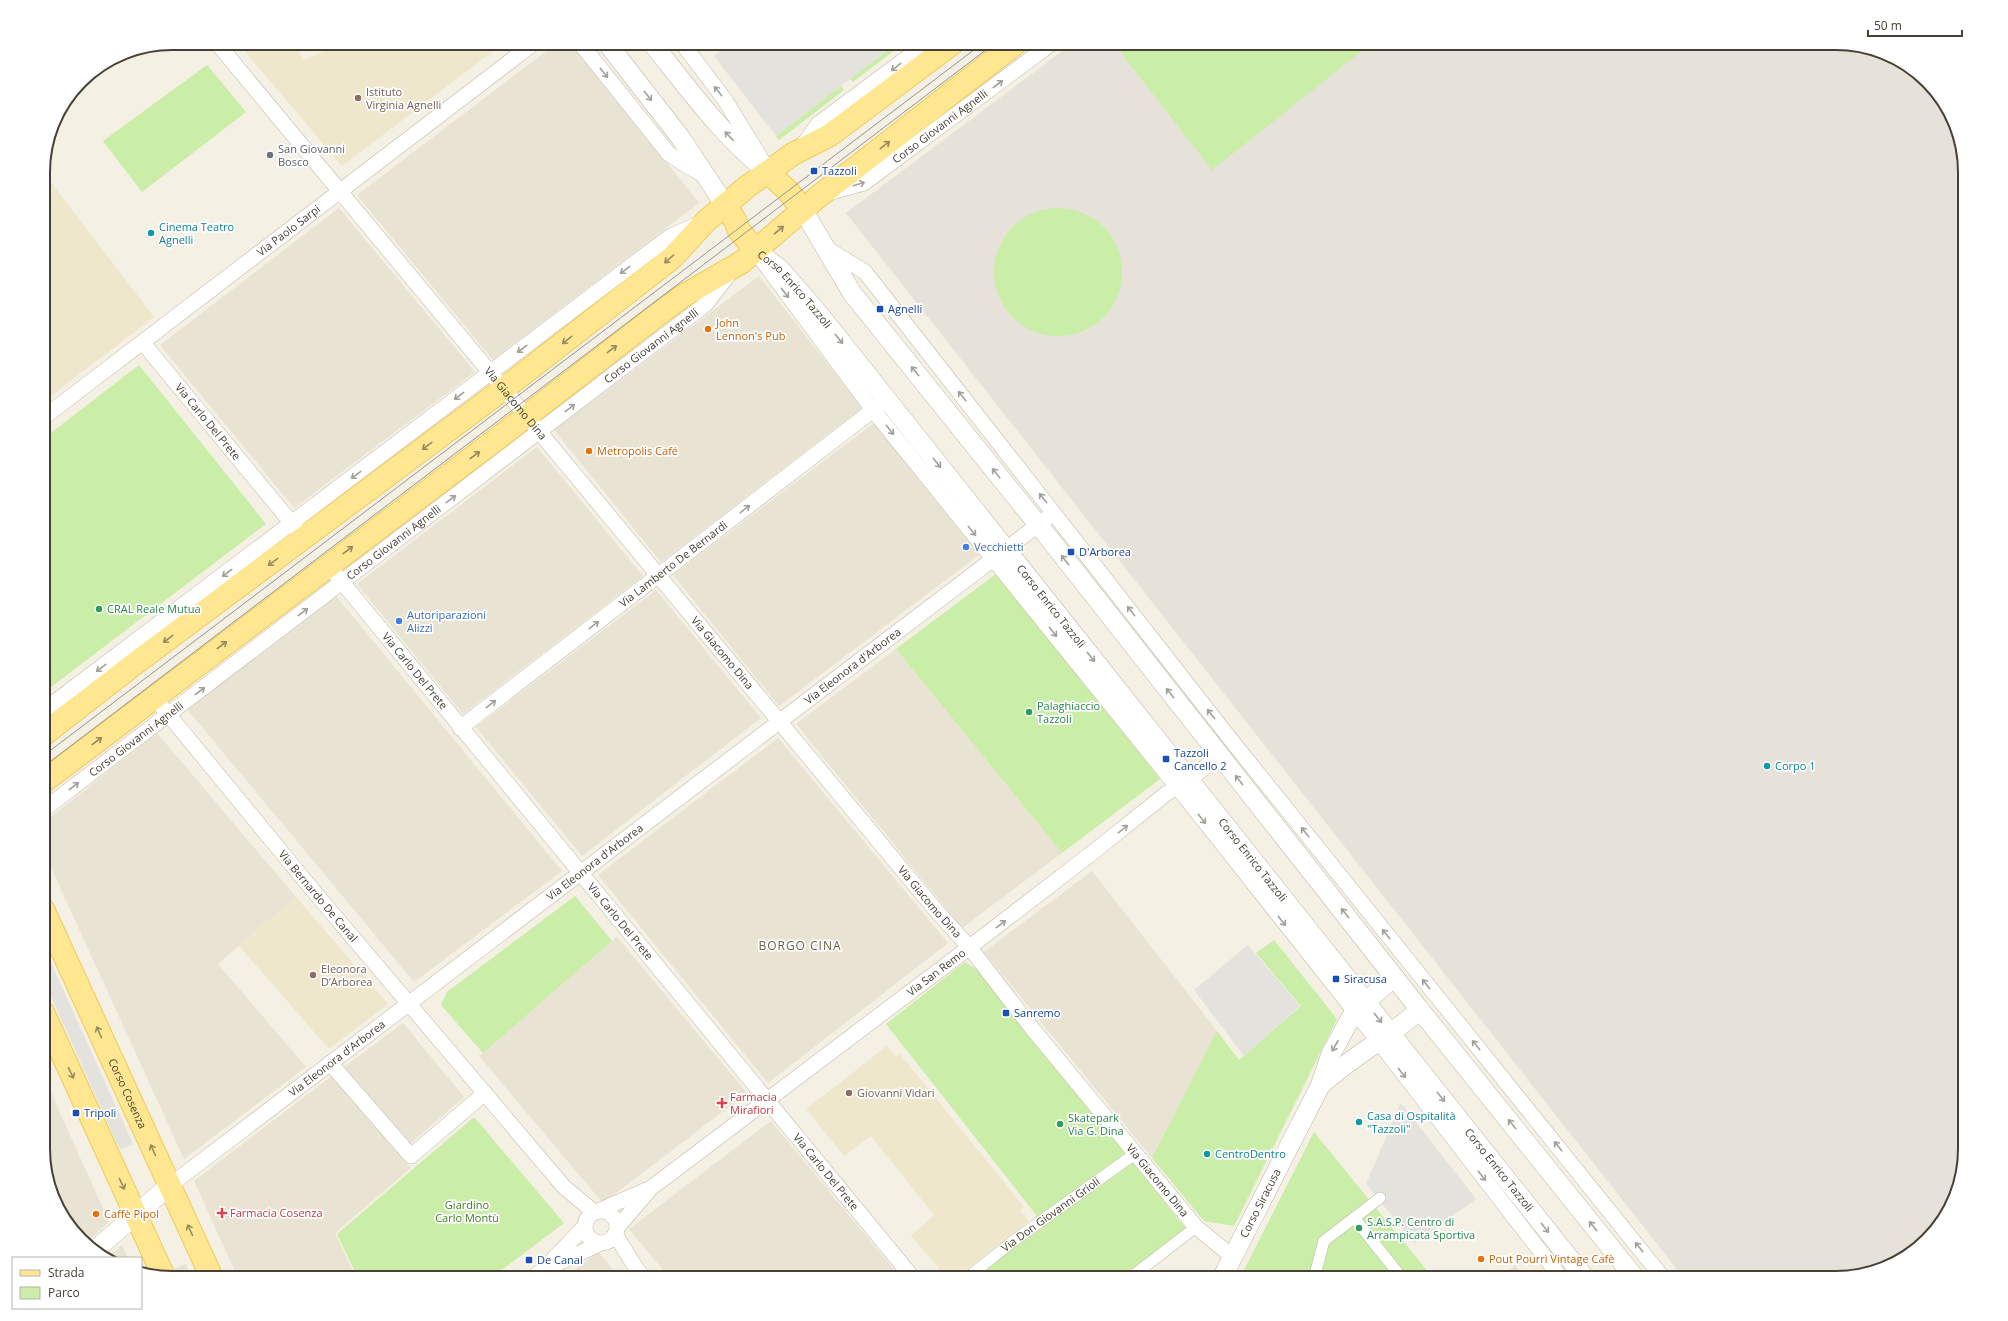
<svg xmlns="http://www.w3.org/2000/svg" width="2008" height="1321" font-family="'Open Sans',sans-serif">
<rect width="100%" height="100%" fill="#f4f0e4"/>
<!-- residential -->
<g fill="#e8e3d2">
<path d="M557 43H572L699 203 493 360 357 195Z"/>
<path d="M339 208 475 372 294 508 160 345Z"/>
<path d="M759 276 862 408 661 562 554 430Z"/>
<path d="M874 423 979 555 779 706 673 575Z"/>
<path d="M537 447 643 576 463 714 357 584Z"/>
<path d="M656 590 761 718 582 856 476 727Z"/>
<path d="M336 596 562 871 414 982 187 709Z"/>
<path d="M896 649 1062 853 962 928 796 724Z"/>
<path d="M157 733 296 897 218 964 306 1067 184 1159 43 850V823Z"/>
<path d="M778 738 948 943 768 1083 598 875Z"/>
<path d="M1092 871 1217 1031 1152 1158 984 952Z"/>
<path d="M617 937 747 1093 603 1203 479 1056Z"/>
<path d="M403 1023 464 1097 409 1145 343 1068Z"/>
<path d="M43 1075 109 1222 87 1242 60 1213 43 1157Z"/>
<path d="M333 1075 411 1168 335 1233 356 1278H238L194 1181Z"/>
<path d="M771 1121 901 1278H670L629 1229Z"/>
<path d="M122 1245 128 1258H108Z"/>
<path d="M598 1252 620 1278H564Z"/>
</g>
<!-- industrial -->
<path fill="#e6e1d9" d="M1073 43H1836L1870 47 1907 65 1948 108 1965 172V1149L1961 1183 1943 1220 1900 1261 1836 1278H1684L846 213Z"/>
<!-- education -->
<g fill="#efe7cc">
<path d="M241 43H295L303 60 344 43H504L342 166 247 54Z"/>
<path d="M43 172 154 317 43 402Z"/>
<path d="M296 897 388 1004 329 1049 239 946Z"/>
<path d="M887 1046 896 1057 900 1054 1024 1207 1020 1211 1029 1221 955 1278H947L911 1236 934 1215 871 1136 844 1156 806 1109Z"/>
</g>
<!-- green -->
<g fill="#caeda8">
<path d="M897 43H904L853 82 850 79Z"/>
<path d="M1118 43H1372L1212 170 1115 45Z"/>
<path d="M207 65 246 112 142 192 103 141Z"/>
<path d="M841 86 844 90 779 140 776 136Z"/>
<circle cx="1058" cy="272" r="64"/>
<path d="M139 365 266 524 43 693V439Z"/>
<path d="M997 573 1160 779 1062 853 896 649Z"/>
<path d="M575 896 612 941 483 1053 441 1005 447 992Z"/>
<path d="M1274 940 1337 1019 1234 1226 1204 1221 1152 1158 1217 1031 1239 1060 1301 1006 1256 953Z"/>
<path d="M965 962 980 972 1191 1235 1136 1278H967L1037 1216 886 1024Z"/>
<path d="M474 1117 564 1223 491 1278H358L337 1234Z"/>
<path d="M1314 1132 1433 1278H1240Z"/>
</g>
<!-- parking -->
<g fill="#e4e2dd">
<path d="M731 43H897L776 136 714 56Z"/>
<path d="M1248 945 1300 1006 1244 1056 1194 990Z"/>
<path d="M47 954 133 1144 120 1150 43 979V955Z"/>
<path d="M1401 1103 1476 1199 1414 1243 1366 1184Z"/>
<path d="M186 1264 192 1278H179L174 1269Z"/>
<path d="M1515 1265 1526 1278H1501Z"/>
</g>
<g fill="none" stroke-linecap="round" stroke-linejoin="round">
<!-- pedestrian casing -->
<g stroke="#c0b9a6" stroke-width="12">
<g id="pedestrian">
<path d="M1354 1218 1402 1278"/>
<path id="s1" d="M967 1278 1012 1242 1136 1153"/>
<path d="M1130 1278 1196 1227"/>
<path d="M1314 1278 1324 1241 1380 1198"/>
</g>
</g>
<!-- minor casing -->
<g stroke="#c0b9a6" stroke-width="16">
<g id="minor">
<path id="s2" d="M217 43 934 908 970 948 1031 1027 1196 1227 1233 1257"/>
<path d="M580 43 668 153 687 166 706 176"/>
<path d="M682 43 725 100 766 167"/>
<path d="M801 148 818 124 927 43"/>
<path id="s3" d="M828 193 864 183 1052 43"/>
<path d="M826 248 865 272 1235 745 1663 1278"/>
<path d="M759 256 873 410 1178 788 1379 1042 1561 1278"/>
<path id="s4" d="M143 343 299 532"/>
<path id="s5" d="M43 418 534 43"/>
<path id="s6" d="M328 565 913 1278"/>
<path id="s7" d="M154 697 311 888 564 1187 594 1212"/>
<path d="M43 711 656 247 671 236 699 224"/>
<path id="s8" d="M460 728 881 404"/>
<path id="s9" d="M43 810 706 304 730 273"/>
<path d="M330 1063 411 1156 485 1093"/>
<path id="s10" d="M169 1186 1047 518"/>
<circle cx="601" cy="1227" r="16"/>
<path d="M598 1211 646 1190"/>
<path id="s11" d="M617 1228 651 1188 958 956 1092 853 1167 793 1182 785 1220 756"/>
<path d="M615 1234 636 1268 644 1278"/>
<path d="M548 1268 601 1243"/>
<path d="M532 1278 542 1271 585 1226"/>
</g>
</g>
<!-- tertiary casing -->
<g stroke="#c0b9a6" stroke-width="20">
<g id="tertiary">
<path d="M607 43 680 137 725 205"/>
<path d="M652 43C688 88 722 136 768 172"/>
<path d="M803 210 852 293 1052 542 1420 1010 1635 1278"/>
<path id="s12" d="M755 250 780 269 819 314 1585 1278"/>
<path d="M1321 1085C1351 1057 1389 1037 1420 1010"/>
<path d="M95 1250 169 1186"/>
<path id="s13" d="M1222 1278 1320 1086 1331 1054 1354 1012 1394 977"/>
</g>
</g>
<!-- primary casing -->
<g stroke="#efcb57" stroke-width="24">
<g id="primary">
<path d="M768 172 788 191 803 210"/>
<path d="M725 205 735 220 738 229 755 250"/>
<path d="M43 735 133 665 514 381 672 258 706 221 748 186 793 154 830 135 953 43"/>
<path d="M43 782 506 432 656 316 683 296 742 262 818 197 1016 43"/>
<path id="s14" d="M43 909 212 1278"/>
<path d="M43 1012 164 1277"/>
</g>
</g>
<!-- pedestrian -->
<use href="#pedestrian" stroke="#fff" stroke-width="11"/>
<!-- minor -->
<use href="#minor" stroke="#fff" stroke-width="15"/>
<!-- tertiary -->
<use href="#tertiary" stroke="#fff" stroke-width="19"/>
<!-- primary -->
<use href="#primary" stroke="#ffe792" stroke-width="22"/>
<!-- tram -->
<g stroke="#959595" stroke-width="1">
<path d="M43 756 983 43"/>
<path d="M43 767 995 43"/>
</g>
</g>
<!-- one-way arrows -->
<defs><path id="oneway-shaft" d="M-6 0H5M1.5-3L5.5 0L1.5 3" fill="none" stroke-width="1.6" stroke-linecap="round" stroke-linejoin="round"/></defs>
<g stroke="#a3a099">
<use href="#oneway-shaft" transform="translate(896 67) rotate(142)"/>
<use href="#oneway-shaft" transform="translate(604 73) rotate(51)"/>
<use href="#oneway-shaft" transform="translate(998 84) rotate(-37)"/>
<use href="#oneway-shaft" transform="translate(718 91) rotate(-128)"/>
<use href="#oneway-shaft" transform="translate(648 96) rotate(52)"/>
<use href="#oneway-shaft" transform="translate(729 136) rotate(-134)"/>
<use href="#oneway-shaft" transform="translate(859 184) rotate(-17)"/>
<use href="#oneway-shaft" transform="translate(625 270) rotate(143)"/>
<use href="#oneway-shaft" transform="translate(785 293) rotate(52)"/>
<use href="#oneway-shaft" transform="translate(839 339) rotate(51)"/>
<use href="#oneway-shaft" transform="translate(522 349) rotate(143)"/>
<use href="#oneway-shaft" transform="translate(915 371) rotate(-129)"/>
<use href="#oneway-shaft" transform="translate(459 396) rotate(143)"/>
<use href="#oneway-shaft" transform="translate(962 396) rotate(-128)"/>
<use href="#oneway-shaft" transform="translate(570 408) rotate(-38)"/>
<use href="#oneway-shaft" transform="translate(890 430) rotate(51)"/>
<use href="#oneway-shaft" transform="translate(937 463) rotate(51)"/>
<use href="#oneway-shaft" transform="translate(996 473) rotate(-129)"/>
<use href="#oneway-shaft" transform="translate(356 475) rotate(143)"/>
<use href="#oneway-shaft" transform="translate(1043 498) rotate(-128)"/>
<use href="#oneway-shaft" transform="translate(451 499) rotate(-37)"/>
<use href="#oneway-shaft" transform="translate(745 509) rotate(-38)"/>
<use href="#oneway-shaft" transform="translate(972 531) rotate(51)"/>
<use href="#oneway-shaft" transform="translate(1065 560) rotate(-128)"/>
<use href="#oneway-shaft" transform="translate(227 573) rotate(143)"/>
<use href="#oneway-shaft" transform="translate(1131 611) rotate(-128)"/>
<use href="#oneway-shaft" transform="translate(303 612) rotate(-37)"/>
<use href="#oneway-shaft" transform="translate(594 625) rotate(-38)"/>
<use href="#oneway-shaft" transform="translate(1053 632) rotate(51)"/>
<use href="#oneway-shaft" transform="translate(1091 657) rotate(51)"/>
<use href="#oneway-shaft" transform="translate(101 668) rotate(143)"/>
<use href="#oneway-shaft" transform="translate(200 691) rotate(-37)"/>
<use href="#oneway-shaft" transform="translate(1170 693) rotate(-128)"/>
<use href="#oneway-shaft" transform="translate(491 704) rotate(-38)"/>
<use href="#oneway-shaft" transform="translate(1211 714) rotate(-128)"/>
<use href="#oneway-shaft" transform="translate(1239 780) rotate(-128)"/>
<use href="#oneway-shaft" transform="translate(74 786) rotate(-37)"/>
<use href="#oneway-shaft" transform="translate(1202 819) rotate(52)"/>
<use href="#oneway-shaft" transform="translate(1123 829) rotate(-39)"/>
<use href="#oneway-shaft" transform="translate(1305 832) rotate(-129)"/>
<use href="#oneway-shaft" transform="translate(1345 913) rotate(-128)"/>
<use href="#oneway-shaft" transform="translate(1282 921) rotate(52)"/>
<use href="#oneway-shaft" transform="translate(1001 924) rotate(-37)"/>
<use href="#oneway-shaft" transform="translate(1386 934) rotate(-129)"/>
<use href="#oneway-shaft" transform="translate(1426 984) rotate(-128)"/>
<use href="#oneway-shaft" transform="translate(1378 1018) rotate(51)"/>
<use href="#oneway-shaft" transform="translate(1476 1045) rotate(-129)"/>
<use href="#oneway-shaft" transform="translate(1335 1046) rotate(119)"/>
<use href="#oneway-shaft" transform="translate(1402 1073) rotate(52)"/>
<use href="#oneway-shaft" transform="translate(1441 1097) rotate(51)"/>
<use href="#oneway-shaft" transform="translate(1512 1124) rotate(-129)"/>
<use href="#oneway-shaft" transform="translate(1558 1146) rotate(-129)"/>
<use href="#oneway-shaft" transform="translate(1482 1176) rotate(52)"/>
<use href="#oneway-shaft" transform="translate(1593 1226) rotate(-128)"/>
<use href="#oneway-shaft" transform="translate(1545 1228) rotate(52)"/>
<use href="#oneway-shaft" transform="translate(1639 1247) rotate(-128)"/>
</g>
<g stroke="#9a8b5e">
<use href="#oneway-shaft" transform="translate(885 145) rotate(-38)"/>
<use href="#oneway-shaft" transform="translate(779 230) rotate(-40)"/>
<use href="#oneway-shaft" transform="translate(669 259) rotate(139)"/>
<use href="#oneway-shaft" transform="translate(567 340) rotate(142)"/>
<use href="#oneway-shaft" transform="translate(612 349) rotate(-37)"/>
<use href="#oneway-shaft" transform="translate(427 446) rotate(143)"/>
<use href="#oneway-shaft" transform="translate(475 455) rotate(-37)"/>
<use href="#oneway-shaft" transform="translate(348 550) rotate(-37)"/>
<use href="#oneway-shaft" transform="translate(273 562) rotate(144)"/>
<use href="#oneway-shaft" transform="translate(168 639) rotate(143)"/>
<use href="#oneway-shaft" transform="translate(222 645) rotate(-37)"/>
<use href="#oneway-shaft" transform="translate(97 741) rotate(-37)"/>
<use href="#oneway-shaft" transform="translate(99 1032) rotate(-114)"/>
<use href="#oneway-shaft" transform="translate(71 1073) rotate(65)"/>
<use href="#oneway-shaft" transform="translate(153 1150) rotate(-114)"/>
<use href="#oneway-shaft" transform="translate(122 1184) rotate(65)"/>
<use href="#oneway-shaft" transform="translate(190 1230) rotate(-115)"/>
</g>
<!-- markers -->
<g fill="#8d6e63" stroke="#fff" stroke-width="1.5">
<circle cx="358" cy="98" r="4"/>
<circle cx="313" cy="975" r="4"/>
<circle cx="849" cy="1093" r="4"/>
</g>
<circle fill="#6b7280" stroke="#fff" stroke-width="1.5" cx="270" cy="155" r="4"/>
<g fill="#1a4fb4" stroke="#fff" stroke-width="1.5">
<rect x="810" y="167" width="8" height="8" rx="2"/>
<rect x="876" y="305" width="8" height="8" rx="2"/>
<rect x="1067" y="548" width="8" height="8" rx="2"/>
<rect x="1162" y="755" width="8" height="8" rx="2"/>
<rect x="1332" y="975" width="8" height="8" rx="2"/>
<rect x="1002" y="1009" width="8" height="8" rx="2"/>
<rect x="72" y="1109" width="8" height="8" rx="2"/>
<rect x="525" y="1256" width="8" height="8" rx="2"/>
</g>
<g fill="#0f9aa8" stroke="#fff" stroke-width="1.5">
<circle cx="151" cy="233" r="4"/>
<circle cx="1767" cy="766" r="4"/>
<circle cx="1359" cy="1122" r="4"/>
<circle cx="1207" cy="1154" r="4"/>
</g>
<g fill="#e8710a" stroke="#fff" stroke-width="1.5">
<circle cx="708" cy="329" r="4"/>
<circle cx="589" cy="451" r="4"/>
<circle cx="96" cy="1214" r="4"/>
<circle cx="1481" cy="1259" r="4"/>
</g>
<g fill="#3f7fe0" stroke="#fff" stroke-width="1.5">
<circle cx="966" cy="547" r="4"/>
<circle cx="399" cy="621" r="4"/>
</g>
<g fill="#2e9e5b" stroke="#fff" stroke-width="1.5">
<circle cx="99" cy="609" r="4"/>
<circle cx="1029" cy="712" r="4"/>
<circle cx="1060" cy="1124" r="4"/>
<circle cx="1359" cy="1228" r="4"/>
</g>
<g fill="#e0444e" stroke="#fff" stroke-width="1.5">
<path d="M720 1097h4v4h4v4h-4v4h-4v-4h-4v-4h4z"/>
<path d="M220 1207h4v4h4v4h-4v4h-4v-4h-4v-4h4z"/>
</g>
<g text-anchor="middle" stroke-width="3.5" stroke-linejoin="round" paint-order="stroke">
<!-- education labels -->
<g font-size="11" fill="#785e54" stroke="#fff" text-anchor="start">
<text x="366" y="96">Istituto<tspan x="366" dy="13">Virginia Agnelli</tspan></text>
<text x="321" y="973">Eleonora<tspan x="321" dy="13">D’Arborea</tspan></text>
<text x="857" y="1097">Giovanni Vidari</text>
</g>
<!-- street labels -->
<g font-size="11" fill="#474033" stroke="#fff">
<text dy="4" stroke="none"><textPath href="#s3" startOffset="132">Corso Giovanni Agnelli</textPath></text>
<text dy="4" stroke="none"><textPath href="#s5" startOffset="309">Via Paolo Sarpi</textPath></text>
<text dy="4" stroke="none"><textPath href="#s12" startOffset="56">Corso Enrico Tazzoli</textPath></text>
<text dy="4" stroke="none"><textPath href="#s9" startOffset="765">Corso Giovanni Agnelli</textPath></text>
<text dy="4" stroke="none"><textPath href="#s2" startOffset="468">Via Giacomo Dina</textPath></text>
<text dy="4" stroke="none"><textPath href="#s4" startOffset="102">Via Carlo Del Prete</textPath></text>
<text dy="4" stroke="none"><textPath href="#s9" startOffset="441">Corso Giovanni Agnelli</textPath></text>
<text dy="4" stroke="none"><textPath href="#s8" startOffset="269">Via Lamberto De Bernardi</textPath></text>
<text dy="4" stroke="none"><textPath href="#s12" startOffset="464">Corso Enrico Tazzoli</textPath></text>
<text dy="4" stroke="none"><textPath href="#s2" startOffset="792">Via Giacomo Dina</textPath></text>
<text dy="4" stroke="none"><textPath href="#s10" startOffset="859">Via Eleonora d'Arborea</textPath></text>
<text dy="4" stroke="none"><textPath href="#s6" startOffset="137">Via Carlo Del Prete</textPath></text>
<text dy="4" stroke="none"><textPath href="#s9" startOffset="117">Corso Giovanni Agnelli</textPath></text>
<text dy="4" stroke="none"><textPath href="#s12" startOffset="788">Corso Enrico Tazzoli</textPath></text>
<text dy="4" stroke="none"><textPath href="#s10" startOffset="535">Via Eleonora d'Arborea</textPath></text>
<text dy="4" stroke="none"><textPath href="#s7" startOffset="258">Via Bernardo De Canal</textPath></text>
<text dy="4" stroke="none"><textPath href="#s2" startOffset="1116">Via Giacomo Dina</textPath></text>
<text dy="4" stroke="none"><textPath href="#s6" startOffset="461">Via Carlo Del Prete</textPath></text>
<text dy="4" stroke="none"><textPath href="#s11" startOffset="410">Via San Remo</textPath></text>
<text dy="4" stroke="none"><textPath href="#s10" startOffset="211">Via Eleonora d'Arborea</textPath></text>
<text dy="4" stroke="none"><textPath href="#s14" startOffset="203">Corso Cosenza</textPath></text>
<text dy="4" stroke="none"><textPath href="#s12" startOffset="1184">Corso Enrico Tazzoli</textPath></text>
<text dy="4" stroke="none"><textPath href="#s6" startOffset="785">Via Carlo Del Prete</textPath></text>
<text dy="4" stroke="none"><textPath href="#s2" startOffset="1476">Via Giacomo Dina</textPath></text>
<text dy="4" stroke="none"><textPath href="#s13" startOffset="84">Corso Siracusa</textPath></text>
<text dy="4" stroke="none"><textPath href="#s1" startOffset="105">Via Don Giovanni Grioli</textPath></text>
</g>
<!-- worship labels -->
<g font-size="11" fill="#5b616d" stroke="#fff" text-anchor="start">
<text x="278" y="153">San Giovanni<tspan x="278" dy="13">Bosco</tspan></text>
</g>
<!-- transit labels -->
<g font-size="11" fill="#164399" stroke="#fff" text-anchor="start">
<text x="822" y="175">Tazzoli</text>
<text x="888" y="313">Agnelli</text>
<text x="1079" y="556">D'Arborea</text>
<text x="1174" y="757">Tazzoli<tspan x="1174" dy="13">Cancello 2</tspan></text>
<text x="1344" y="983">Siracusa</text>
<text x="1014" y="1017">Sanremo</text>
<text x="84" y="1117">Tripoli</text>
<text x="537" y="1264">De Canal</text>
</g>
<!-- culture labels -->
<g font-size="11" fill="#0d838f" stroke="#fff" text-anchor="start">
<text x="159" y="231">Cinema Teatro<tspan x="159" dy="13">Agnelli</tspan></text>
<text x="1775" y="770">Corpo 1</text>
<text x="1367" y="1120">Casa di Ospitalità<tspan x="1367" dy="13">"Tazzoli"</tspan></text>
<text x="1215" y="1158">CentroDentro</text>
</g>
<!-- food labels -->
<g font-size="11" fill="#c56008" stroke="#fff" text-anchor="start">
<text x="716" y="327">John<tspan x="716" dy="13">Lennon's Pub</tspan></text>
<text x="597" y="455">Metropolis Café</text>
<text x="104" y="1218">Caffè Pipol</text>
<text x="1489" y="1263">Pout Pourrì Vintage Cafè</text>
</g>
<!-- shop labels -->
<g font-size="11" fill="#366cbe" stroke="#fff" text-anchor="start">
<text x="974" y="551">Vecchietti</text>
<text x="407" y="619">Autoriparazioni<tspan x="407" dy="13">Alizzi</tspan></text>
</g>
<!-- leisure labels -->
<g font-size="11" fill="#27864d" stroke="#fff" text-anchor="start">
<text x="107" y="613">CRAL Reale Mutua</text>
<text x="1037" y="710">Palaghiaccio<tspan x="1037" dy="13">Tazzoli</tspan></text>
<text x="1068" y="1122">Skatepark<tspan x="1068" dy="13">Via G. Dina</tspan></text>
<text x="1367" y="1226">S.A.S.P. Centro di<tspan x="1367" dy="13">Arrampicata Sportiva</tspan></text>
</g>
<!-- health labels -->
<g font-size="11" fill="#be3a42" stroke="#fff" text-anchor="start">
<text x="730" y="1101">Farmacia<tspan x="730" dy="13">Mirafiori</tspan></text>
<text x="230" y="1217">Farmacia Cosenza</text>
</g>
<!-- park labels -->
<g font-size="11" fill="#3f7e21" stroke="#fff">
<text x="467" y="1209">Giardino<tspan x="467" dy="13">Carlo Montù</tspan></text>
</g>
<!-- neighbourhood labels -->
<g font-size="12" letter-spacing="1" fill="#6b5f49" stroke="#fff">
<text x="800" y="950">BORGO CINA</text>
</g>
</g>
<!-- crop -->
<path d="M0 0H2008V1321H0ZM172 50H1836A122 122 0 0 1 1958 172V1149A122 122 0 0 1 1836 1271H172A122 122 0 0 1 50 1149V172A122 122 0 0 1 172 50Z" fill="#fff" fill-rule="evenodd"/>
<path fill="none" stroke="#474033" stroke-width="2" d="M172 50H1836A122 122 0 0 1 1958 172V1149A122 122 0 0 1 1836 1271H172A122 122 0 0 1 50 1149V172A122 122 0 0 1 172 50Z"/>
<!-- legend -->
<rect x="12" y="1257" width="130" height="52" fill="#ffffff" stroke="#b5b3ad"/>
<rect x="20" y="1270" width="20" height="6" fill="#ffe792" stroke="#b5b3ad"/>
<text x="48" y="1277" font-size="12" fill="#474033">Strada</text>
<rect x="20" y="1287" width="20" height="12" fill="#caeda8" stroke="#b5b3ad"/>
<text x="48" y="1297" font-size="12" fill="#474033">Parco</text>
<!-- scale -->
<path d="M1868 30v6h94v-6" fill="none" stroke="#474033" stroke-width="2"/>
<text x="1874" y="30" font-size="12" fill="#474033" stroke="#ffffff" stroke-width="3" paint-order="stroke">50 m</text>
</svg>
